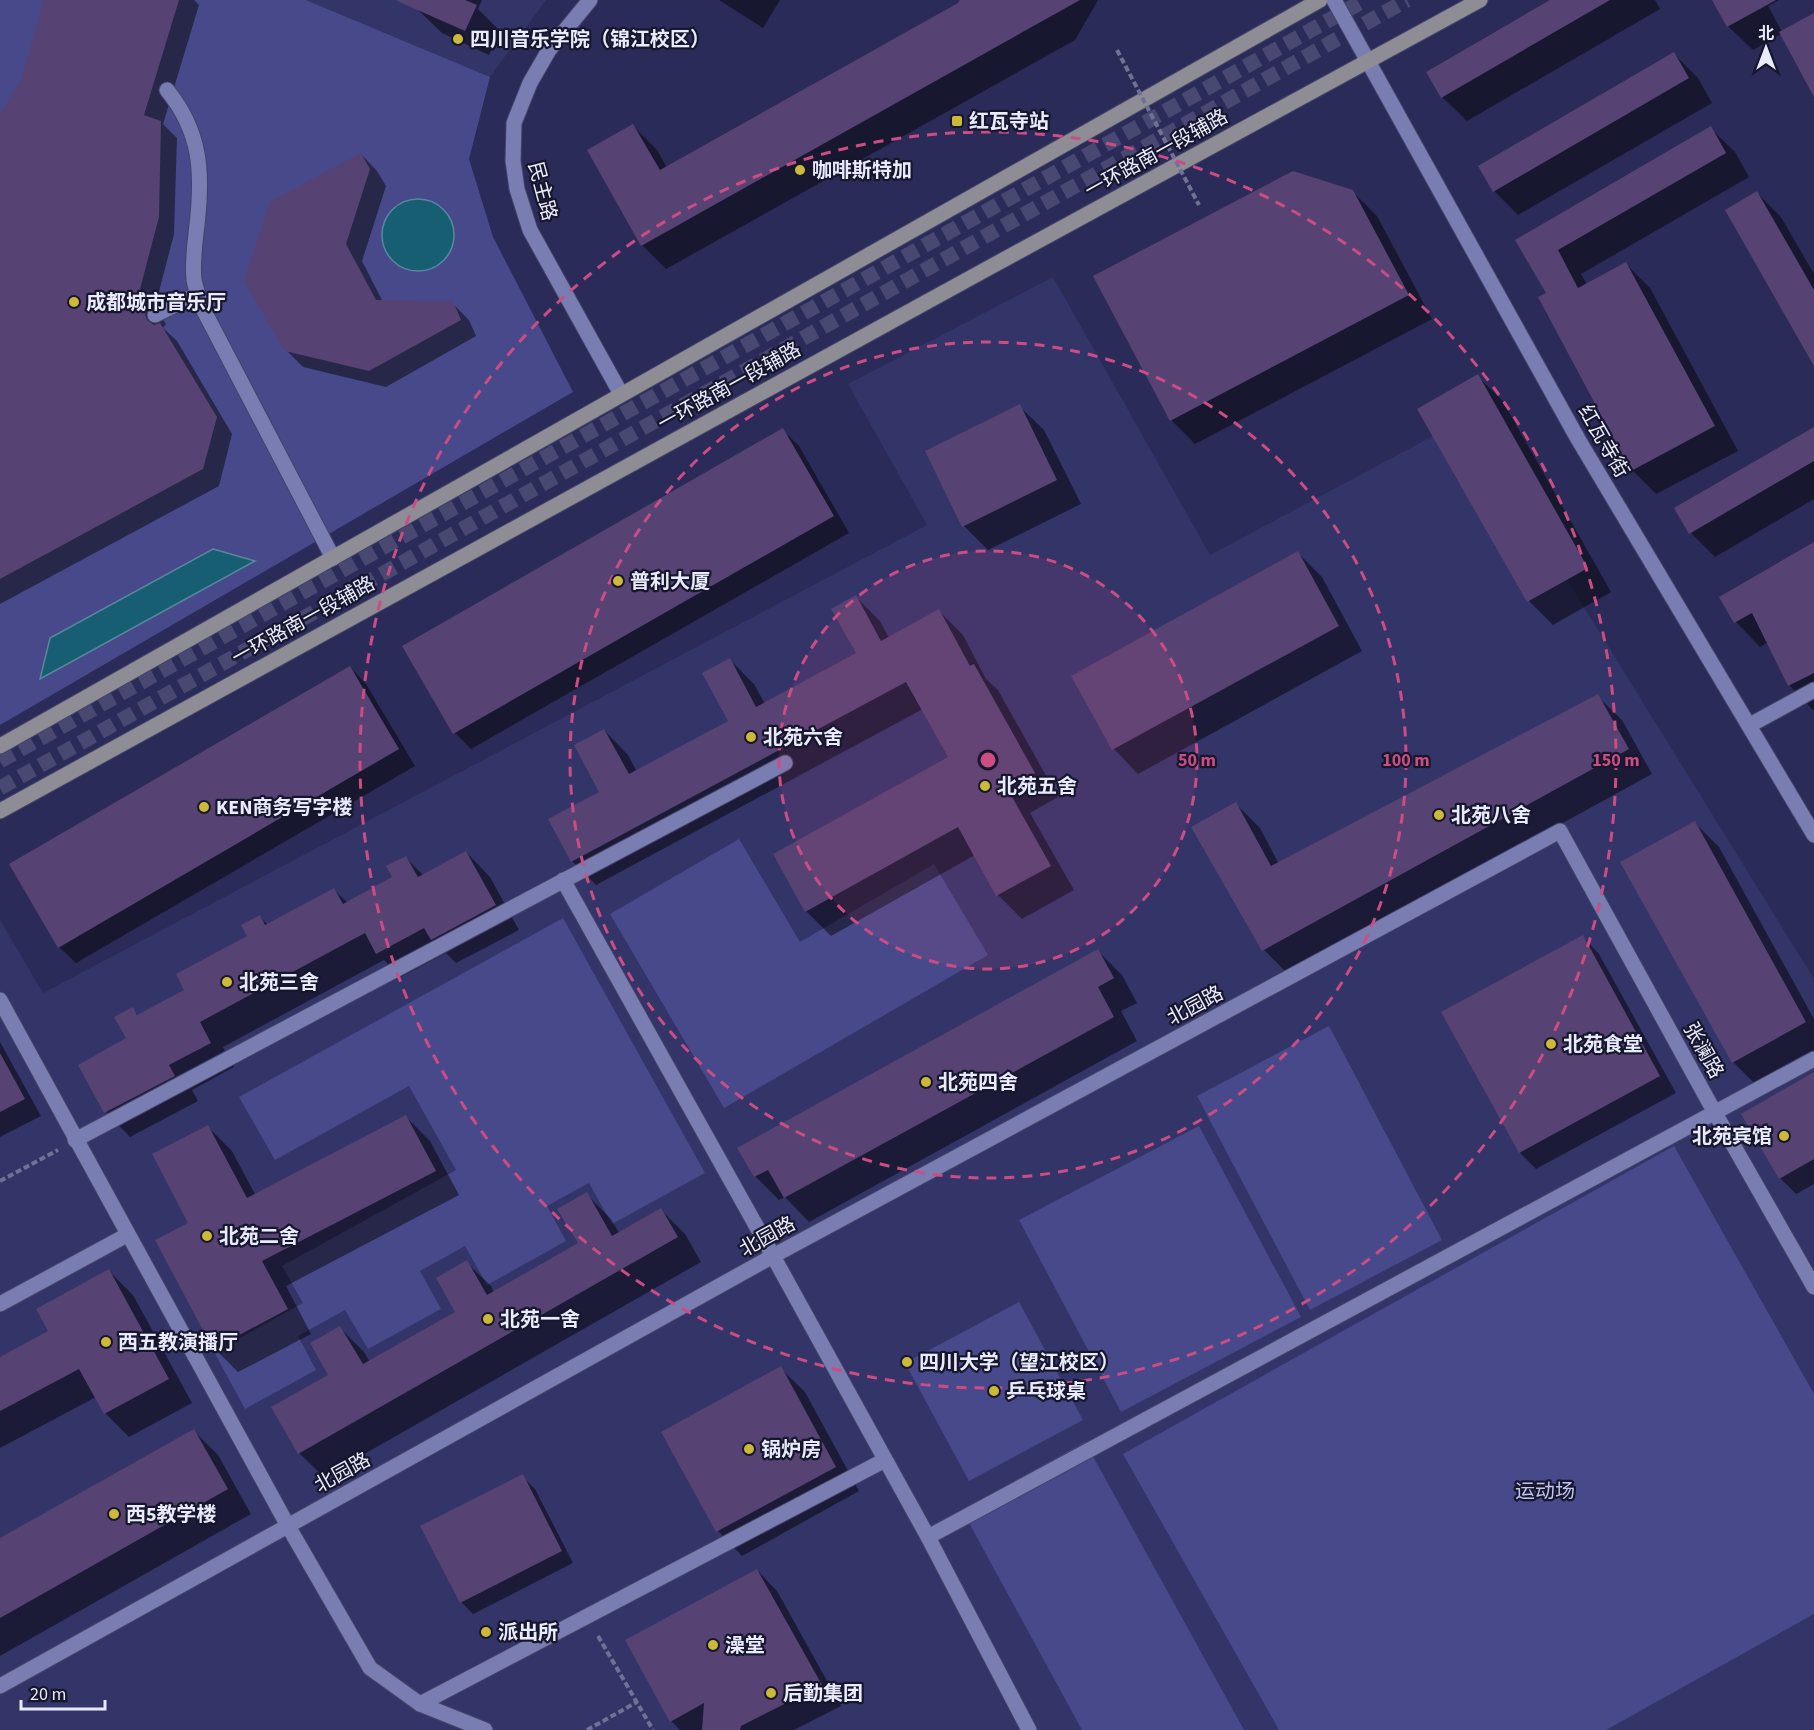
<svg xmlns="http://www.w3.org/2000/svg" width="1814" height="1730" font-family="'Source Sans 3','Noto Sans SC',sans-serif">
<rect width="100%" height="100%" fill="#2b2b59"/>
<!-- built -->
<g fill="#333468">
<path d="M306 0H546L490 77Z"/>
<path d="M1053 277 1210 555 1467 418 1814 979V1730H0V920L43 993 927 525 848 384Z"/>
</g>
<!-- green -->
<g fill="#48498a">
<path d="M0 0H306L490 77 469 159 493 237 573 392 0 725Z"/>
<path d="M739 839 800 942 934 864 988 955 724 1108 610 914Z"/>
<path d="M563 918 705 1173 612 1224 589 1183 547 1206 566 1241 487 1285 465 1246 420 1271 441 1309 368 1349 345 1310 298 1336 316 1370 245 1409 214 1352 303 1303 282 1266 456 1170 409 1086 275 1160 239 1097Z"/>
<path d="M1329 1026 1442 1240 1310 1310 1197 1096Z"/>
<path d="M1199 1126 1301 1317 1121 1412 1019 1220Z"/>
<path d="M1674 1146 1814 1394V1614L1606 1730H1279L1123 1454Z"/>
<path d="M1019 1302 1083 1420 969 1481 905 1363Z"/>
<path d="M1085 1442 1244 1730H1082L962 1510Z"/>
</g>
<!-- water -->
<g fill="#185e72" stroke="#57889c" stroke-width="1.5">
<circle cx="418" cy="235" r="36"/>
<path d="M213 549 255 561 40 679 50 638Z"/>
</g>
<!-- shadow -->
<g fill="#0007">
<path d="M45 0H194L199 5 163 124 177 138 174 234 155 307 166 324 163 328 177 341 232 434 219 486 0 604V117L22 80Z"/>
<path d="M422 0H482L478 9 500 31 489 55 442 33 417 9Z"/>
<path d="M719 0H780L763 28Z"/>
<path d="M961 0H1098L1075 40 666 269 642 245 633 126 657 150 667 168 959 4Z"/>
<path d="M1553 0H1655L1660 9 1467 121 1442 97Z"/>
<path d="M1714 0H1779L1768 6 1782 32 1814 15V90L1781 34 1753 50 1728 26Z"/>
<path d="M1674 54 1698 78 1712 103 1518 215 1494 191Z"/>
<path d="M1710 128 1735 152 1749 177 1581 274 1587 285 1626 264 1650 288 1738 451 1656 494 1632 470 1548 294 1517 240Z"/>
<path d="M361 154 377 171 386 186 362 261 383 302 452 303 469 320 476 336 386 387 303 367 286 350Z"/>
<path d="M1352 191 1377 216 1432 319 1195 444 1171 420Z"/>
<path d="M1757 193 1781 217 1814 274V359Z"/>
<path d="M1477 376 1502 400 1611 592 1553 625 1529 601Z"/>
<path d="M1019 406 1044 430 1081 504 988 550 964 526Z"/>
<path d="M1814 428V499L1715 557 1691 533Z"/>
<path d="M783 430 799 446 849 533 471 749 455 733Z"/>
<path d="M1814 544V709L1813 710 1789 685 1768 642 1760 647 1736 622 1721 598Z"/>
<path d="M1298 553 1322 577 1362 651 1138 774 1114 749 1073 676Z"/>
<path d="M856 597 880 621 889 638 939 611 963 635 986 679 998 690 1058 797 1030 813 1074 890 1022 919 998 895 975 855 831 936 806 911 775 855 950 757 923 709 596 885 572 861 601 792 604 730 628 755 637 772 730 722V660L754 684 765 704 858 654Z"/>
<path d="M350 667 366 684 415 766 76 963 59 947Z"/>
<path d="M1597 696 1622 720 1652 774 1288 974 1264 950 1236 804 1260 828 1279 864Z"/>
<path d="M1695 823 1719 847 1814 1019V1055L1757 1086 1733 1062Z"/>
<path d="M466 852 490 877 519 930 456 963 446 953 401 977 384 960 223 1047 234 1067 192 1090 198 1101 130 1137 106 1112 80 1065 128 1039 132 1009 139 1016 186 990 249 937 259 916 268 925 334 890 348 903 394 878 406 858 423 875Z"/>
<path d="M1583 937 1599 954 1676 1093 1536 1169 1520 1153Z"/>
<path d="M1098 951 1122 975 1137 1003 1121 1011 1137 1041 809 1222 785 1197 779 1200 755 1176Z"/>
<path d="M0 1042 41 1116 0 1137Z"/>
<path d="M1814 1074V1184L1796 1194 1780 1178Z"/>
<path d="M406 1117 430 1141 459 1195 286 1286 311 1334 238 1372 214 1348 190 1224 208 1127 232 1151 256 1196Z"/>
<path d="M586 1194 610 1218 620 1234 661 1210 685 1234 701 1262 324 1477 299 1453 330 1375 340 1328 364 1352 370 1362 457 1312 466 1262 491 1286 494 1293 580 1244Z"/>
<path d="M109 1271 133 1295 192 1403 129 1437 105 1413 96 1397 0 1448V1359L50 1331Z"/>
<path d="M780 1368 805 1392 859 1491 742 1556 718 1531 663 1432Z"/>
<path d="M194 1431 218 1455 251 1514 0 1656V1540Z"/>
<path d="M522 1476 535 1489 573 1563 473 1614 461 1602Z"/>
<path d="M757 1570 777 1591 841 1706 794 1730H680L671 1721Z"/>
</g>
<!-- building -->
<g fill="#564373">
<path d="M44 0H179L144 115 161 121 159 217 140 289 150 307 145 314 147 320 154 325 160 323 217 417 203 469 0 579V114L21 80Z"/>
<path d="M395 0H465L477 5 465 31Z"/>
<path d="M960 0H1080L641 246 587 150 633 124 660 170 958 3Z"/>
<path d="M1550 0H1610L1441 98 1426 72Z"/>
<path d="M1712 0H1776L1727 27Z"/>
<path d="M1814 13V97L1779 32Z"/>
<path d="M1674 52 1689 78 1493 192 1478 166Z"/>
<path d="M1711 126 1726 153 1558 250 1578 288 1626 262 1715 426 1631 471 1538 297 1546 293 1515 240Z"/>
<path d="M361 153 370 169 346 244 376 300 453 301 461 320 369 371 285 351 244 281 270 202Z"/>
<path d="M1293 171 1353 190 1409 295 1170 421 1093 276Z"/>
<path d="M1757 191 1814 290V366L1725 210Z"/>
<path d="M1478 374 1588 568 1527 602 1417 409Z"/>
<path d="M1020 404 1057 480 962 527 925 451Z"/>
<path d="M1814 427V461L1689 534 1674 508Z"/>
<path d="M783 428 834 516 453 734 402 646Z"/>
<path d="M1814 542V673L1788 686 1752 613 1734 623 1719 597Z"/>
<path d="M1298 551 1339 626 1112 750 1071 676Z"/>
<path d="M856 595 881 641 939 609 970 666 974 664 1035 773 1007 788 1051 866 996 896 958 827 805 912 773 854 948 757 906 682 571 862 548 819 599 792 574 745 604 729 629 774 728 721 702 673 730 658 756 707 856 653 831 609Z"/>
<path d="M350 666 399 749 58 948 9 864Z"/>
<path d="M1598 694 1629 749 1262 951 1191 827 1236 802 1271 866Z"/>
<path d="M1695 821 1806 1022 1732 1063 1620 862Z"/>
<path d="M466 851 496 905 431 940 424 928 376 954 365 933 200 1022 211 1043 169 1065 175 1076 104 1113 78 1065 126 1038 114 1017 133 1007 137 1015 184 990 176 974 247 936 241 925 260 915 265 925 334 888 343 904 392 877 386 866 406 856 418 877Z"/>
<path d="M1583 935 1660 1076 1519 1153 1441 1012Z"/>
<path d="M1098 949 1114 978 1098 987 1114 1017 784 1198 768 1170 754 1177 737 1148Z"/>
<path d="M0 1053 25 1099 0 1112Z"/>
<path d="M1814 1072V1159L1779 1179 1741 1114Z"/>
<path d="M406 1115 436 1171 262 1261 288 1309 213 1349 155 1240 188 1223 152 1154 208 1125 247 1198Z"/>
<path d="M587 1192 612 1236 661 1208 678 1237 298 1454 271 1407 328 1375 310 1343 340 1326 363 1364 455 1312 436 1278 467 1260 487 1295 578 1243 557 1209Z"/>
<path d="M109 1269 169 1379 104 1414 79 1369 0 1411V1357L48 1331 36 1309Z"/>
<path d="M781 1366 836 1467 716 1532 661 1432Z"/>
<path d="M194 1429 228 1489 0 1618V1538Z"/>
<path d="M523 1474 562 1551 460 1603 420 1526Z"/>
<path d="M757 1569 822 1685 741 1726 740 1730H702L704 1703 670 1722 625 1640Z"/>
</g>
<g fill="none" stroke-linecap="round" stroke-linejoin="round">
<!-- primary-tunnel -->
<g stroke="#484872" stroke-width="15" stroke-dasharray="15 8" stroke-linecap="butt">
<path d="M0 761 1365 0"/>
<path d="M0 788 1407 0"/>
</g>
<!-- lane casing -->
<g stroke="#444267" stroke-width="17">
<g id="lane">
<path d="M167 90C201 132 203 172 197 225 195 242 192 262 194 280 196 289 199 298 202 307L333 558"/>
<path d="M155 315 198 294"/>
<path d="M563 880 773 1256"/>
<path d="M75 1140 785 763"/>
<path d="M0 1304 127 1235"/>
<path d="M928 1537 1814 1059"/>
<path d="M420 1704 885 1460"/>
</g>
</g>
<!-- street casing -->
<g stroke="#444267" stroke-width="17">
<g id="street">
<path d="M590 0 549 50 530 83 514 123 513 161 517 189 530 230 621 394"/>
<path d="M1334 0 1578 439 1814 835"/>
<path d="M1750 725 1814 690"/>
<path d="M0 1000 288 1526 370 1668 420 1704 485 1730"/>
<path d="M773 1256 928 1537 1029 1730"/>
<path d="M0 1686 773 1256 1560 831 1715 1113 1814 1287"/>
</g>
</g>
<!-- secondary casing -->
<g stroke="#444267" stroke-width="17">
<g id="secondary">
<path d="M0 746 1320 0"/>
<path d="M0 811 983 271 1480 0"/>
</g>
</g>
<!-- path -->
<g stroke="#707195" stroke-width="4" stroke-dasharray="6 3" stroke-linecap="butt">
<path d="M0 1181 58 1150"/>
<path d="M598 1636 653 1730"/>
<path d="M587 1730 637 1702"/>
</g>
<!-- lane -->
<use href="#lane" stroke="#797db1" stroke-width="15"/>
<!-- street -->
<use href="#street" stroke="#797db1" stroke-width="15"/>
<!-- secondary -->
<use href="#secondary" stroke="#8e8d96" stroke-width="15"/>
<!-- path-bridge -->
<path stroke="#707195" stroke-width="4" stroke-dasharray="6 3" stroke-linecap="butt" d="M1117 50 1199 205"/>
</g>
<!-- distance rings -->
<circle cx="988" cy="760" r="209" fill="#cc4d84" fill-opacity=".12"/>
<g fill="none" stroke="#cc4d84" stroke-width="3" stroke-dasharray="10 8">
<circle cx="988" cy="760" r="209"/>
<circle cx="988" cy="760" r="418"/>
<circle cx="988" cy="760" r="628"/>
</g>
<!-- markers -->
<g fill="#ccb938" stroke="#16172c" stroke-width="2">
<circle cx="458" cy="39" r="6"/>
<rect x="951" y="115" width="12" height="12" rx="3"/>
<circle cx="800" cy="170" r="6"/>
<circle cx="74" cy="302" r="6"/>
<circle cx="618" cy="581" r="6"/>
<circle cx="751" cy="737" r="6"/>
<circle cx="985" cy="786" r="6"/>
<circle cx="204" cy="807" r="6"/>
<circle cx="1439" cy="815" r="6"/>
<circle cx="227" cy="982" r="6"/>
<circle cx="1551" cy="1044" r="6"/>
<circle cx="926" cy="1082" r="6"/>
<circle cx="1784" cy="1136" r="6"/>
<circle cx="207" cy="1236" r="6"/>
<circle cx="488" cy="1319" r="6"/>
<circle cx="106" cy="1342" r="6"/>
<circle cx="907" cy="1362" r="6"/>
<circle cx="994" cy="1391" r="6"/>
<circle cx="749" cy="1449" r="6"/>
<circle cx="114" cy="1514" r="6"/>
<circle cx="486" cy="1632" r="6"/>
<circle cx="713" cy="1645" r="6"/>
<circle cx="771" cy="1693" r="6"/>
</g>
<g text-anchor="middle" stroke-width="4.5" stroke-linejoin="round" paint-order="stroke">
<!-- poi labels -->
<g font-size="20" font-weight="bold" fill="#e9ebfd" stroke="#16172c" text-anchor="start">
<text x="470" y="46">四川音乐学院（锦江校区）</text>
<text x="969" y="128">红瓦寺站</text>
<text x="812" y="177">咖啡斯特加</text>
<text x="86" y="309">成都城市音乐厅</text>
<text x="630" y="588">普利大厦</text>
<text x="763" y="744">北苑六舍</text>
<text x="997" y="793">北苑五舍</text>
<text x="216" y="814">KEN商务写字楼</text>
<text x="1451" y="822">北苑八舍</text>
<text x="239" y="989">北苑三舍</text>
<text x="1563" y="1051">北苑食堂</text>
<text x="938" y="1089">北苑四舍</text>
<text x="1772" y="1143" text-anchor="end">北苑宾馆</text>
<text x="219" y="1243">北苑二舍</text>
<text x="500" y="1326">北苑一舍</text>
<text x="118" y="1349">西五教演播厅</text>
<text x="919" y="1369">四川大学（望江校区）</text>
<text x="1006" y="1398">乒乓球桌</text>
<text x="761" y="1456">锅炉房</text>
<text x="126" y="1521">西5教学楼</text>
<text x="498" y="1639">派出所</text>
<text x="725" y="1652">澡堂</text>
<text x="783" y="1700">后勤集团</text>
</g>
<!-- street labels -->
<g font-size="20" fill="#e9ebfd" stroke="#16172c">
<text transform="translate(1156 153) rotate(-29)" y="7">一环路南一段辅路</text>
<text transform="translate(543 191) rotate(75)" y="7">民主路</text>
<text transform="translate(729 386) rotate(-29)" y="7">一环路南一段辅路</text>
<text transform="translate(1604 441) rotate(60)" y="7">红瓦寺街</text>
<text transform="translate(303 620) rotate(-29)" y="7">一环路南一段辅路</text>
<text transform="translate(1195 1005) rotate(-28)" y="7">北园路</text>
<text transform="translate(1704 1050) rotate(61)" y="7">张澜路</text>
<text transform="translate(767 1236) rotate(-29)" y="7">北园路</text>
<text transform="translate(342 1472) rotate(-29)" y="7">北园路</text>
</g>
<!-- park labels -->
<g font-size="20" fill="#c0c4f0" stroke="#16172c">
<text x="1545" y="1498">运动场</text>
</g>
</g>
<circle cx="988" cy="760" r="9" fill="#cc4d84" stroke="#16172c" stroke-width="3"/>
<g font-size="18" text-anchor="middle" font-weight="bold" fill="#cc4d84" stroke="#16172c" stroke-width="4.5" stroke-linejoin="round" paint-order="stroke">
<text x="1197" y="766">50 m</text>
<text x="1406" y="766">100 m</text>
<text x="1616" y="766">150 m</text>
</g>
<!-- north arrow -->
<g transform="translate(1766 48)" stroke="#16172c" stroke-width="4.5" paint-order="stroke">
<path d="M0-4.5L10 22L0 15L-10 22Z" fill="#e9ebfd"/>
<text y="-9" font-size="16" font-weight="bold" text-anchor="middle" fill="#e9ebfd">北</text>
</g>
<!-- scale -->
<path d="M21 1700v9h84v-9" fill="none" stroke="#e9ebfd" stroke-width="3"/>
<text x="30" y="1700" font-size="18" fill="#e9ebfd" stroke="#16172c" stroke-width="4.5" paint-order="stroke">20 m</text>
</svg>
